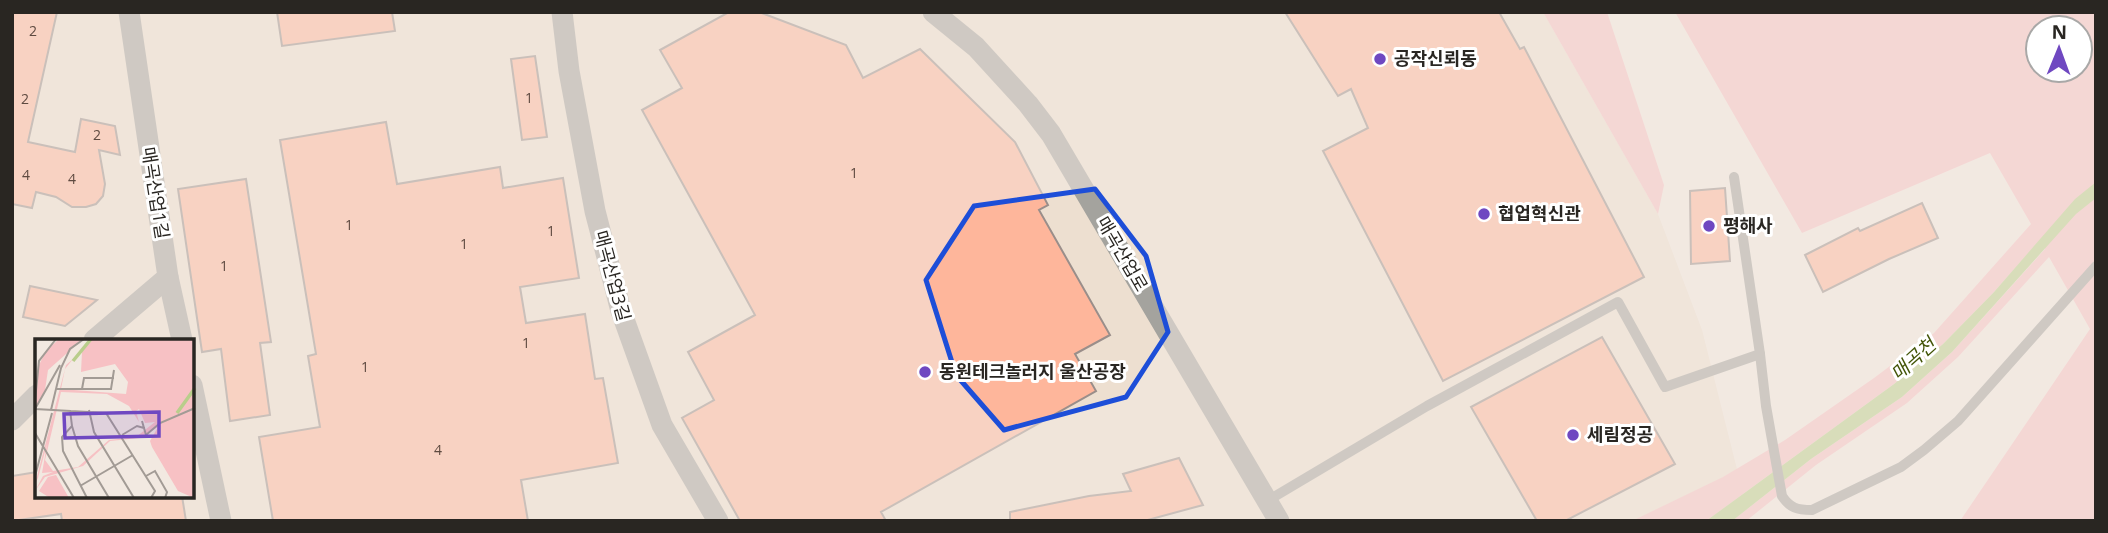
<svg xmlns="http://www.w3.org/2000/svg" width="2108" height="533" font-family="'Open Sans','Noto Sans KR',sans-serif">
<rect width="100%" height="100%" fill="#f2e9e1"/>
<!-- built -->
<path fill="#eddfd0" fill-rule="evenodd" d="M12 12H1543L1658 214 1702 330 1750 521H12ZM37 340H192V496H37Z"/>
<!-- green -->
<g fill="#f7c1c4" fill-rule="evenodd">
<path d="M1543 12H1607L1664 185 1658 214Z"/>
<path d="M1675 12H2096V521H1960L2090 329 2049 257 1958 357 1907 403 1816 465 1746 521H1732L1811 459 1902 397 1952 352 2045 249 2040 240 1994 292 1943 344 1894 384 1706 521H1632L1723 477 1785 440 1874 378 1934 333 2031 224 1990 153 1802 233ZM2038 28H2080V70H2038Z"/>
</g>
<!-- water -->
<path fill="#b9ce8b" d="M2096 182V198L2076 214 1952 352 1902 397 1811 459 1732 521H1706L1894 384 1943 344 1994 292 2075 199Z"/>
<!-- building -->
<g fill="#feb69b" stroke="#9a8e8a" stroke-width="2">
<path d="M12 12H57L28 142 75 152 81 119 115 126 120 155 99 150 105 184 103 196 96 204 86 207H72L56 197 36 192 32 208 12 204Z"/>
<path d="M277 12H392L395 31 282 46Z"/>
<path d="M729 12H759L846 45 863 78 920 49 1015 142 1048 205 1039 210 1110 335 1075 354 1096 391 881 512 886 521H740L682 418 714 400 688 352 755 315 642 110 682 88 660 50Z"/>
<path d="M1285 12H1499L1520 49 1524 47 1644 277 1443 381 1323 151 1368 128 1351 89 1338 96Z"/>
<path d="M535 56 547 137 522 140 511 59Z"/>
<path d="M386 122 397 184 500 167 503 188 563 178 579 278 520 287 526 323 585 314 595 379 603 378 618 463 521 480 528 521H273L259 437 320 427 308 356 316 354 280 140Z"/>
<path d="M246 179 271 342 260 343 270 415 230 421 221 349 202 352 178 189Z"/>
<path d="M1725 188 1730 261 1691 264 1690 191Z"/>
<path d="M1922 203 1938 238 1889 259 1823 292 1805 255 1858 228 1860 231Z"/>
<path d="M30 286 97 300 65 326 23 317Z"/>
<path d="M1602 337 1675 464 1565 521H1537L1471 407Z"/>
<path d="M1179 458 1203 505 1144 521H1010V512L1089 496 1131 491 1123 474Z"/>
<path d="M37 472V496H182L186 521H62L61 514 12 521V476Z"/>
</g>
<g fill="none" stroke-linecap="round" stroke-linejoin="round">
<!-- lane -->
<g stroke="#a4a39e" stroke-width="10">
<path d="M1760 354 1766 406 1782 496C1790 508 1797 510 1812 510L1901 467 1924 450 1958 421 2096 266"/>
<path d="M1267 501 1427 406 1618 302 1665 387 1760 354 1734 177"/>
</g>
<!-- street -->
<g stroke="#a4a39e" stroke-width="21">
<path d="M562 12 569 71 595 211 621 311 662 425 718 521"/>
<path d="M933 12 976 47 1028 104 1051 134 1279 521"/>
<path d="M168 277 182 340"/>
<path d="M94 340 168 277 129 12"/>
<path d="M192 385 221 521"/>
<path d="M12 420 37 395"/>
</g>
</g>
<!-- marked area -->
<path d="M0 0H2108V533H0ZM1095 189 1146 256 1168 332 1126 397 1004 430 956 375 926 280 974 206Z" fill="#f2e9e1" fill-opacity=".55" fill-rule="evenodd"/>
<path fill="none" stroke="#1d4ed8" stroke-width="5" stroke-linejoin="round" d="M1095 189 1146 256 1168 332 1126 397 1004 430 956 375 926 280 974 206Z"/>
<!-- markers -->
<g fill="#6f48c1" stroke="#fff" stroke-width="2.5">
<circle cx="1380" cy="59" r="7"/>
<circle cx="1484" cy="214" r="7"/>
<circle cx="1709" cy="226" r="7"/>
<circle cx="925" cy="372" r="7"/>
<circle cx="1573" cy="435" r="7"/>
</g>
<g text-anchor="middle" stroke-width="6" stroke-linejoin="round" paint-order="stroke">
<!-- number labels -->
<g font-size="14" fill="#5e4a40">
<text x="33" y="36">2</text>
<text x="529" y="103">1</text>
<text x="25" y="104">2</text>
<text x="97" y="140">2</text>
<text x="854" y="178">1</text>
<text x="26" y="180">4</text>
<text x="72" y="184">4</text>
<text x="349" y="230">1</text>
<text x="551" y="236">1</text>
<text x="464" y="249">1</text>
<text x="224" y="271">1</text>
<text x="526" y="348">1</text>
<text x="365" y="372">1</text>
<text x="438" y="455">4</text>
</g>
<!-- poi labels -->
<g font-size="18" font-weight="bold" fill="#292622" stroke="#fff" text-anchor="start">
<text x="1394" y="65">공작신뢰동</text>
<text x="1498" y="220">협업혁신관</text>
<text x="1723" y="232">평해사</text>
<text x="939" y="378">동원테크놀러지 울산공장</text>
<text x="1587" y="441">세림정공</text>
</g>
<!-- street labels -->
<g font-size="18" fill="#292622" stroke="#fff">
<text transform="translate(155 193) rotate(81)" y="6">매곡산업1길</text>
<text transform="translate(1122 254) rotate(60)" y="6">매곡산업로</text>
<text transform="translate(612 276) rotate(75)" y="6">매곡산업3길</text>
</g>
<!-- water labels -->
<g font-size="19" font-style="italic" fill="#435508" stroke="#fff">
<text transform="translate(1913 359) rotate(-42)" y="7">매곡천</text>
</g>
</g>
<!-- overview -->
<g transform="translate(35 339)">
<rect width="159" height="159" fill="#f2e9e1"/>
<path d="M24 0H48L13 31 10 51 1 68 3 28 11 12ZM57 0H159V159L143 152 117 108 115 102 123 88 104 99 75 102 48 127 10 138 0 152 8 137 18 133 7 134 12 105 3 139 0 145 31 26 38 20 30 30 26 50 91 55 93 43 80 25 46 33 47 13ZM26 53 72 55 94 67 104 83 101 72 104 70 110 84 120 83 101 98 74 101 43 128 18 132 10 121ZM21 136 34 159H15L4 152 13 138Z" fill="#f7c1c4" fill-rule="evenodd"/>
<path fill="none" stroke="#b9ce8b" stroke-width="3.5" d="M38 22 56 0M142 74 160 49"/>
<path fill="none" stroke="#a29b95" stroke-width="2" d="M21 50H76L79 31M47 50 49 39H79M0 62 4 22 21 0M0 70 71 74 120 152 116 159M0 70 25 26M16 71 26 29 35 10 49 0M35 71 37 87 27 98 28 112 52 159M54 71 59 93 99 159M37 87 43 107 74 159M109 89 111 96 125 84 160 69M0 94 39 159M87 96 102 87 109 89 107 82M0 137 17 74M111 137 120 132 132 153 130 159M45 147 98 116"/>
<path fill="#6f48c1" fill-opacity="0.15" stroke="#6f48c1" stroke-width="3.5" d="M124 73V97L30 99 29 75Z"/>
<rect width="159" height="159" fill="none" stroke="#292622" stroke-width="3.5"/>
</g>
<!-- border -->
<rect width="2108" height="533" fill="none" stroke="#292622" stroke-width="28"/>
<!-- north arrow -->
<g transform="translate(2059 49) rotate(1)"><circle r="33" fill="#ffffff" stroke="#a9a8a7" stroke-width="2"/>
<path d="M0-5L12 26L0 18L-12 26Z" fill="#6f48c1"/>
<text y="-10" font-size="19" font-weight="bold" text-anchor="middle" fill="#292622">N</text>
</g>
</svg>
